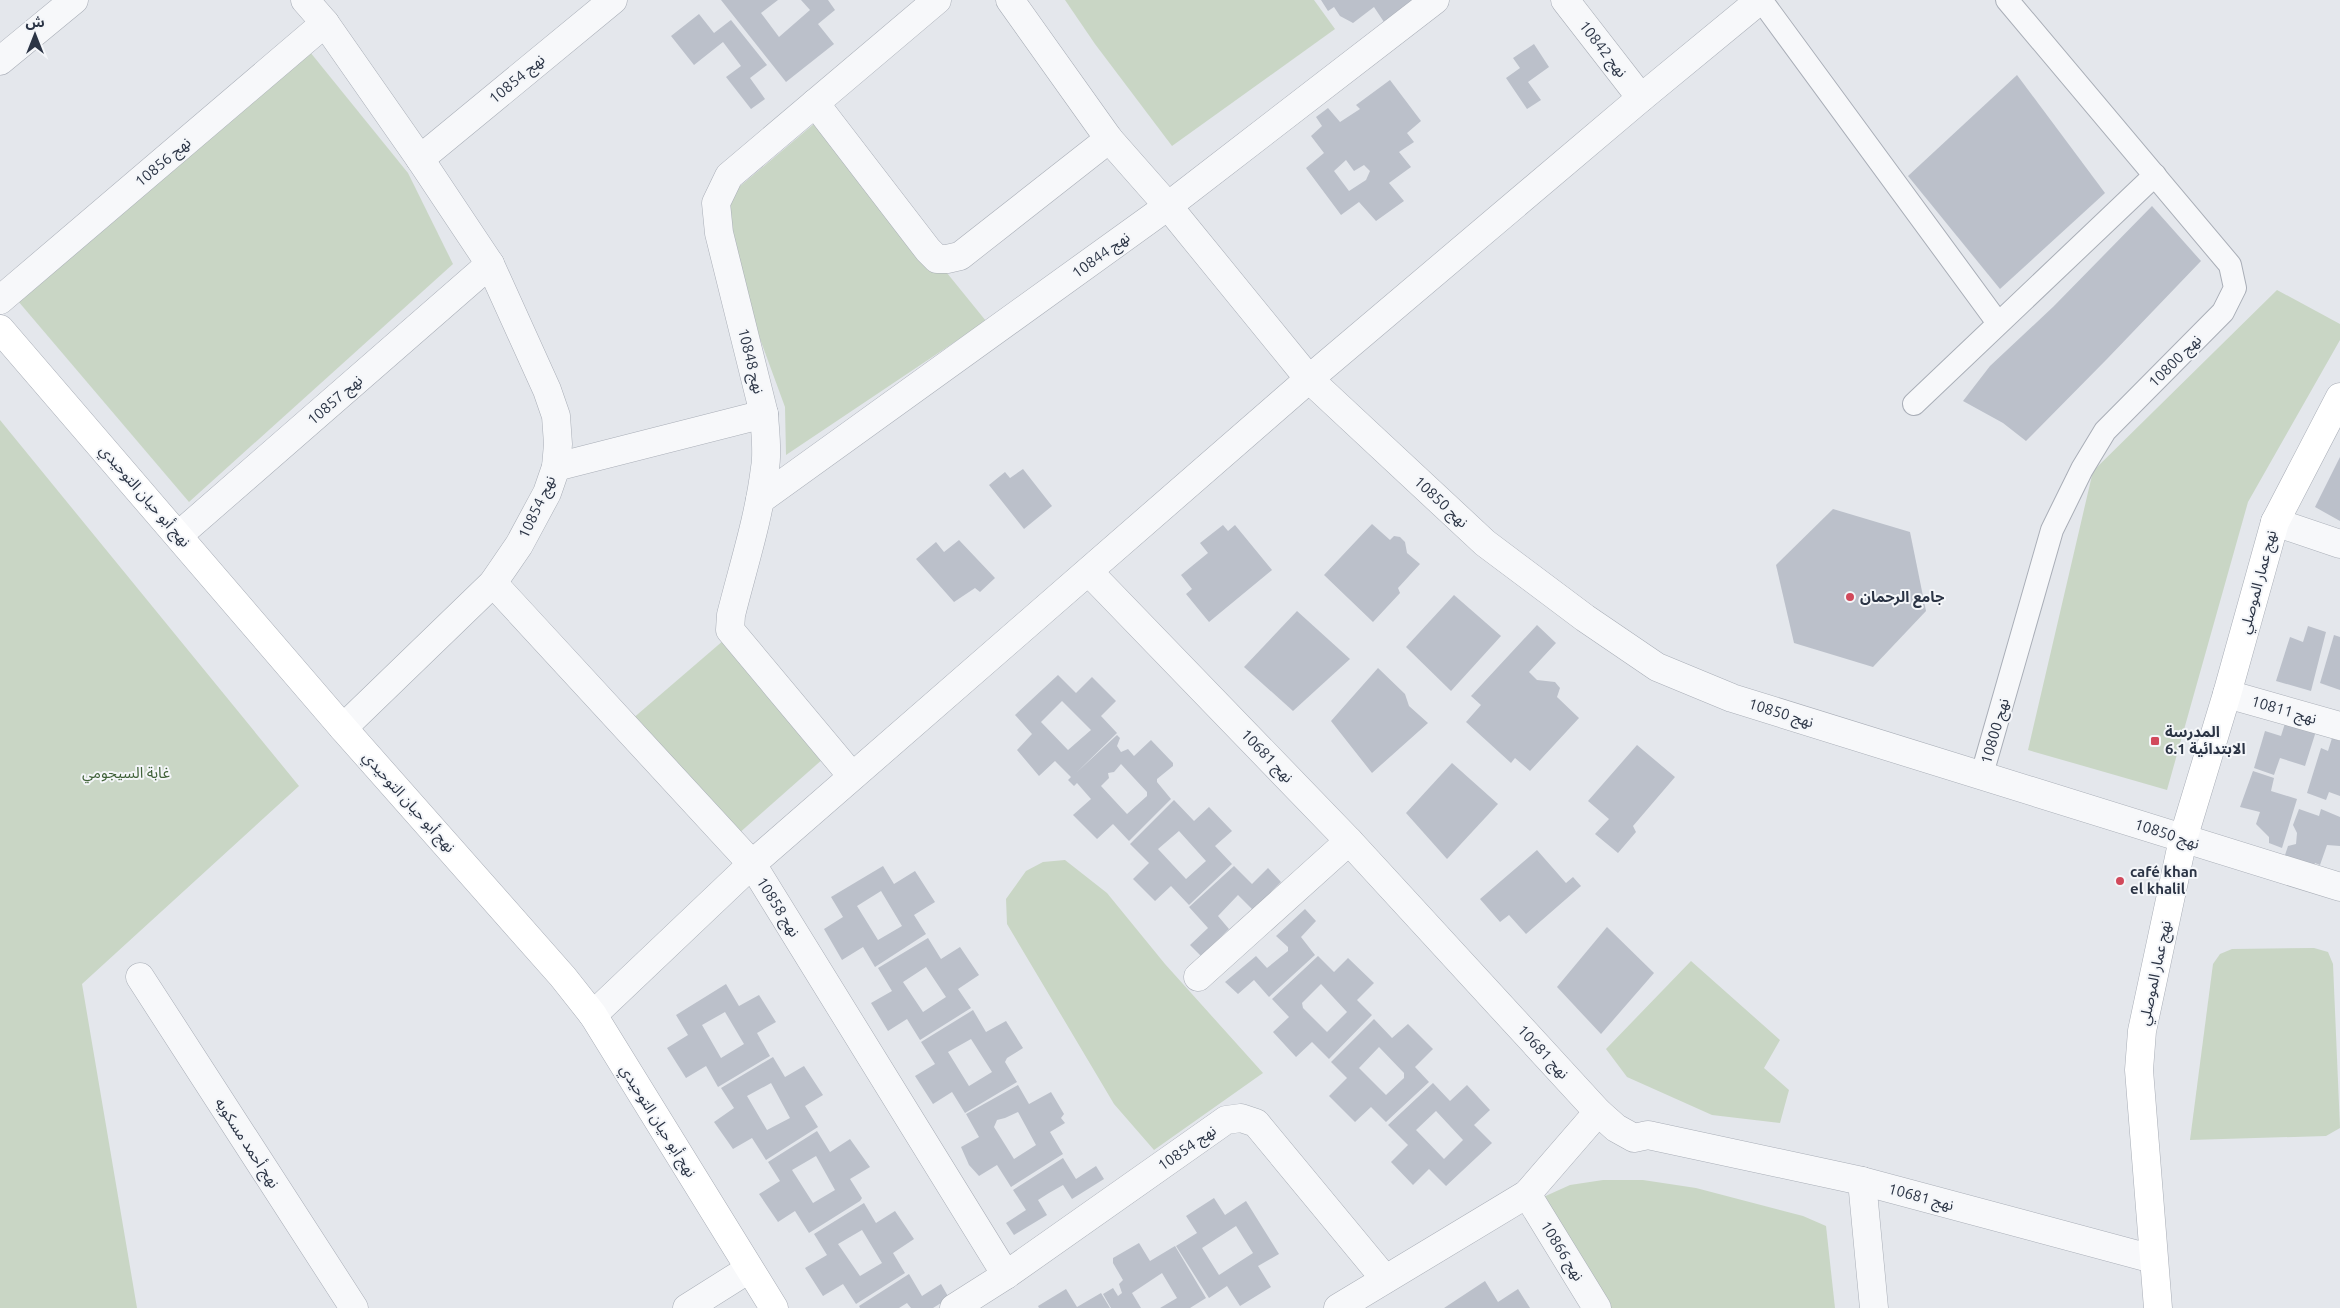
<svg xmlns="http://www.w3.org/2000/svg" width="2340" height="1308" font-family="Ubuntu,'Noto Sans Arabic',sans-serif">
<rect width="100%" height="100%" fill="#e4e7ec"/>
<!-- green -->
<g fill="#c9d6c5">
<path d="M1065 0H1314L1335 29 1172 146 1095 44Z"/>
<path d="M310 52 408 173 453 264 189 502 18 301Z"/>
<path d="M821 118 986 321 786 455 785 407 748 306 720 203Z"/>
<path d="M2277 290 2340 324V340L2248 502 2167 790 2028 750 2093 471Z"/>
<path d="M0 420 299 786 82 984 137 1308H0Z"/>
<path d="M724 640 824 758 737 835 631 720Z"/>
<path d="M1065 860 1107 893 1165 964 1263 1073 1154 1150 1114 1104 1007 924 1006 899 1026 871 1043 862Z"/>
<path d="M2314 948 2328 952 2333 964 2340 1128 2326 1136 2190 1140 2213 964 2220 954 2232 949Z"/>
<path d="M1691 961 1780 1040 1764 1068 1789 1090 1780 1123 1712 1115 1627 1077 1606 1049Z"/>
<path d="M1603 1180H1643L1696 1188 1803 1216 1826 1226 1835 1308H1604L1539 1199 1570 1185Z"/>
</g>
<!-- building -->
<g fill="#bbc0ca" fill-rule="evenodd">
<path d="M721 0H778L761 13 779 37 810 10 801 0H828L835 10 818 24 834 44 786 82Z"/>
<path d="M1321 0H1415L1384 22 1374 7 1353 23 1340 16 1334 7 1328 11Z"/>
<path d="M699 14 714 33 731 20 767 65 750 78 765 99 751 109 726 77 741 66 723 42 694 65 671 36Z"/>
<path d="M1534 44 1549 67 1528 82 1541 100 1527 109 1506 78 1520 68 1513 58Z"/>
<path d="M2017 75 2105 193 2000 289 1908 176Z"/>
<path d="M1390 80 1421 121 1407 133 1414 142 1399 152 1411 167 1389 183 1404 201 1376 221 1359 202 1341 215 1306 168 1324 153 1311 136 1322 126 1316 117 1328 108 1340 122 1360 109 1356 105ZM1346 160 1354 171 1364 165 1370 171 1366 180 1349 191 1334 171Z"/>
<path d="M2152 206 2201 261 2107 359 2026 441 2003 423 1963 401 1990 366 2054 306Z"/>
<path d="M2340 457V521L2315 507Z"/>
<path d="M1023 469 1052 506 1024 529 989 485 1005 472 1010 478Z"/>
<path d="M1833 509 1910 532 1926 611 1873 667 1794 643 1776 565Z"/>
<path d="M1372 524 1390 540 1394 536 1400 537 1405 542 1407 553 1420 564 1398 588 1400 593 1373 622 1324 575Z"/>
<path d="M1223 525 1228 531 1235 525 1272 570 1209 622 1186 594 1192 589 1181 575 1208 553 1200 543Z"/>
<path d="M959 540 995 578 980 592 975 588 954 602 916 559 936 542 944 552Z"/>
<path d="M1454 595 1501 636 1451 691 1406 647Z"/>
<path d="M1297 611 1350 659 1293 711 1244 667Z"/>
<path d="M1537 625 1556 643 1529 672 1537 680 1555 682 1560 688 1557 697 1579 718 1530 771 1515 758 1511 763 1466 722 1481 705 1471 696Z"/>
<path d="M2308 626 2326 632 2311 691 2276 681 2290 637 2303 642Z"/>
<path d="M2334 635 2340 637V690L2320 683Z"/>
<path d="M1378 668 1405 694 1409 706 1428 723 1372 773 1331 721Z"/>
<path d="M1058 675 1076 693 1092 677 1116 701 1101 716 1117 733 1076 773 1117 735 1120 738 1117 746 1121 752 1128 749 1134 756 1151 740 1173 763V766L1157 779V782L1171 799 1129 841 1113 824 1097 839 1073 815 1091 799 1077 783 1074 786 1068 780 1071 777 1055 761 1039 776 1017 750 1032 734 1015 715ZM1062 701 1091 730 1068 750 1041 722ZM1121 764 1147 792V796L1127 814 1101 786 1109 778 1108 773 1114 772Z"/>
<path d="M2287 717 2317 728 2305 766 2280 758 2274 775 2254 768 2265 731 2281 736Z"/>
<path d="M2332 738 2340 741V796L2329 792 2326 800 2307 793 2321 748 2328 751Z"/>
<path d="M1637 745 1675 777 1633 826 1636 832 1618 853 1595 834 1609 819 1588 801Z"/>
<path d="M1452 763 1498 804 1447 859 1406 813Z"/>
<path d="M2253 771 2274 778 2271 791 2297 799 2282 848 2269 843V837L2256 824 2260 812 2240 807Z"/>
<path d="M1174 800 1194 821 1209 807 1232 831 1215 846 1232 864 1189 905 1171 886 1155 901 1133 879 1149 863 1130 844ZM1179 831 1206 861 1186 879 1158 849Z"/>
<path d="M2299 809 2319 816 2321 809 2340 817V846L2327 845 2320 865 2315 863 2313 869 2284 858 2288 846 2296 844 2297 833 2293 825Z"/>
<path d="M1537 850 1566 883 1573 877 1581 886 1526 934 1509 915 1500 922 1480 899Z"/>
<path d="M883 866 894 884 915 871 935 902 914 915 926 934 875 967 863 947 842 960 824 929 843 917 831 897ZM881 891 902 926 878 940 857 906Z"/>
<path d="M1234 866 1252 884 1268 868 1281 882 1253 910 1238 895 1218 916 1229 929 1201 956 1190 945 1208 928 1189 907Z"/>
<path d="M1305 909 1316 921 1301 937 1315 955 1269 997 1254 980 1238 994 1225 982 1256 956 1267 968 1288 951V947L1276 936Z"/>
<path d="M1607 927 1654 973 1601 1034 1557 987Z"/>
<path d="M928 938 941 959 960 947 979 975 958 989 971 1008 920 1040 907 1019 888 1031 871 1003 892 991 878 968ZM926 967 946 997 923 1012 903 982Z"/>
<path d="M1318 956 1334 972 1348 958 1374 983 1357 1000 1372 1015 1329 1059 1312 1042 1296 1057 1273 1032 1289 1017 1272 999ZM1321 984 1347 1012 1327 1032 1303 1008 1302 1003Z"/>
<path d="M726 984 739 1006 759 995 776 1022 757 1033 770 1056 718 1087 706 1066 686 1078 667 1048 688 1035 676 1015ZM725 1012 744 1044 721 1058 702 1025Z"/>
<path d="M973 1010 986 1032 1006 1021 1023 1048 1007 1058 1005 1062 1017 1082 965 1113 952 1092 933 1104 915 1076 935 1064 921 1042ZM971 1039 992 1072 969 1086 948 1052Z"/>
<path d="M1374 1019 1392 1038 1408 1024 1433 1049 1415 1067 1429 1082 1386 1122 1371 1107 1355 1122 1329 1096 1347 1078 1331 1062ZM1379 1047 1404 1073V1078L1386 1095 1359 1068Z"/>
<path d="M773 1057 785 1077 804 1066 823 1095 805 1106 818 1127 766 1160 752 1138 733 1149 714 1122 734 1108 721 1088ZM771 1083 790 1118 767 1130 747 1096Z"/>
<path d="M1433 1083 1450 1101 1467 1085 1490 1110 1474 1125 1492 1143 1446 1186 1429 1169 1413 1185 1391 1162 1408 1145 1388 1125ZM1436 1111 1463 1140 1444 1159 1416 1130Z"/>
<path d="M1018 1085 1029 1104 1051 1092 1064 1114 1061 1118 1065 1123 1050 1132 1063 1154 1011 1187 997 1165 979 1176 969 1165 961 1147 979 1137 966 1114ZM1018 1112 1036 1145 1014 1159 994 1127 997 1120 1005 1118Z"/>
<path d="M817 1131 830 1152 850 1139 870 1167 850 1179 862 1198 860 1201 809 1233 795 1211 778 1222 759 1194 780 1181 768 1162ZM816 1156 835 1190 813 1203 792 1170Z"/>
<path d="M1063 1158 1076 1179 1096 1166 1104 1179 1072 1199 1063 1185 1049 1193 1038 1200 1047 1215 1014 1235 1006 1223 1026 1210 1013 1190Z"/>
<path d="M1214 1198 1225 1215 1246 1201 1279 1254 1258 1266 1271 1287 1240 1306 1227 1286 1209 1298 1176 1246 1197 1233 1186 1216ZM1236 1226 1253 1253 1219 1275 1202 1248Z"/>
<path d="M864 1203 876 1223 895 1211 914 1239 893 1253 905 1273 856 1304 843 1284 823 1296 805 1268 827 1255 814 1234ZM862 1230 882 1263 860 1276 838 1244Z"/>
<path d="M1139 1243 1150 1261 1175 1246 1206 1298 1190 1308H1160L1177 1298 1162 1273 1132 1293 1141 1308H1111L1103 1294 1113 1288 1118 1296 1122 1293 1119 1284 1123 1280 1113 1263V1258Z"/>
<path d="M909 1274 922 1296 941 1284 949 1298 933 1308H911L907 1303 899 1308H860L859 1306Z"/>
<path d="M1485 1281 1498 1302 1518 1289 1530 1308H1444Z"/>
<path d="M1066 1289 1077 1307 1101 1293 1110 1308H1039L1038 1306Z"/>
</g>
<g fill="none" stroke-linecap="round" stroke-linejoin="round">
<!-- lane casing -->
<g stroke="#a9aeb7" stroke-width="24">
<g id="lane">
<path d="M1761 0 1998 323"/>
<path d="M1914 404 2155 175"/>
<path d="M1982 774 2052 530 2082 469 2105 431 2223 312 2235 288 2230 265 2007 0"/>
</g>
</g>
<!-- street casing -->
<g stroke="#a9aeb7" stroke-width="29">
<g id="street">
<path d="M305 0 325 23 420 159 490 264 547 390 556 416 558 444 556 467 547 493 519 545 493 583 343 728"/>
<path d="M1010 0 1109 139 1168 206 1309 379 1485 543 1585 618 1657 667 1732 698 2340 887"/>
<path d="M1565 0 1641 98"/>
<path d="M0 61 74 0"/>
<path d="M815 103 928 250 937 259H947L960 256 1109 139"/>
<path d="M420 159 613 0"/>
<path d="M0 300 325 23"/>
<path d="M556 467 764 414"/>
<path d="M760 500 1168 206 1435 0"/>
<path d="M2275 522 2340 544"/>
<path d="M179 535 490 264"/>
<path d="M1089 572 1349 841 1598 1112 1616 1128 1634 1138 1648 1135 1862 1181 2153 1259"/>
<path d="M493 583 752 864 1006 1275"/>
<path d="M2227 694 2340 726"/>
<path d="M852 776 730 630 731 615C743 567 759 518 765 468 768 451 765 432 764 414L719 233 716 203 729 176 937 0"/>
<path d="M140 977 354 1308"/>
<path d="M1198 977 1349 841"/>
<path d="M593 1015 752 864 1309 379 1641 98 1760 0"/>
<path d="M1862 1181 1874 1308"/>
<path d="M1527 1194 1597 1308"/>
<path d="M687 1308 749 1269"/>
<path d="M954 1308 1006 1275 1226 1120 1241 1118 1256 1123 1385 1279"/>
<path d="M1338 1308 1527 1194 1598 1112"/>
</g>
</g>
<!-- secondary casing -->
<g stroke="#a9aeb7" stroke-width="29">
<g id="secondary">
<path d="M0 329 343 728 563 977 593 1015 774 1308"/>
<path d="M2158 1308 2139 1070 2142 1031 2183 839 2227 694 2275 522 2340 397"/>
</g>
</g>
<!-- lane -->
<use href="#lane" stroke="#f7f8fa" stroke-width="22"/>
<!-- street -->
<use href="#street" stroke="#f7f8fa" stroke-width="28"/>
<!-- secondary -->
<use href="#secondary" stroke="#fff" stroke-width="28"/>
</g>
<!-- markers -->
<g fill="#d1495b" stroke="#f4f6f9" stroke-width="2">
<circle cx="1850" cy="597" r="5"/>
<rect x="2150" y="736" width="10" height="10" rx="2.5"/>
<circle cx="2120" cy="881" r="5"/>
</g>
<g text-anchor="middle" stroke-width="4" stroke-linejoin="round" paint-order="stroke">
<!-- street labels -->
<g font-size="15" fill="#2b3445" stroke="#f4f6f9">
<text transform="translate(1603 49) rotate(52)" y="5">نهج 10842</text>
<text transform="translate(517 79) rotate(-40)" y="5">نهج 10854</text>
<text transform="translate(163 162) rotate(-40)" y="5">نهج 10856</text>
<text transform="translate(1101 255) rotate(-36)" y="5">نهج 10844</text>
<text transform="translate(751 361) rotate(76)" y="5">نهج 10848</text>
<text transform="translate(2175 361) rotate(-45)" y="5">نهج 10800</text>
<text transform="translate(335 400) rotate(-41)" y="5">نهج 10857</text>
<text transform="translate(145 496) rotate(49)" y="5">نهج أبو حيان التوحيدي</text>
<text transform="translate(1441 502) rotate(43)" y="5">نهج 10850</text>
<text transform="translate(537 507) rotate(-65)" y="5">نهج 10854</text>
<text transform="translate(2258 582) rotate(-75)" y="5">نهج عمار الموصلي</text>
<text transform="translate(2284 710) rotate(16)" y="5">نهج 10811</text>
<text transform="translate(1781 713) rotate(17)" y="5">نهج 10850</text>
<text transform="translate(1995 731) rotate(-74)" y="5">نهج 10800</text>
<text transform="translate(1267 756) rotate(46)" y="5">نهج 10681</text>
<text transform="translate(409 802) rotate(48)" y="5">نهج أبو حيان التوحيدي</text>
<text transform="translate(2167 834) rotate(18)" y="5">نهج 10850</text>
<text transform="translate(778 907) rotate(58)" y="5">نهج 10858</text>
<text transform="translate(2155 973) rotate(-78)" y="5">نهج عمار الموصلي</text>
<text transform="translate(1543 1052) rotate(47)" y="5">نهج 10681</text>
<text transform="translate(658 1121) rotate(58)" y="5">نهج أبو حيان التوحيدي</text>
<text transform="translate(247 1143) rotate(57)" y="5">نهج أحمد مسكويه</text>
<text transform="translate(1187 1148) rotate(-35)" y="5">نهج 10854</text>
<text transform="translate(1921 1197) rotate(15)" y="5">نهج 10681</text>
<text transform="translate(1562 1251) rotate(58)" y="5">نهج 10866</text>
</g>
<!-- poi labels -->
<g font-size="15" font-weight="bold" fill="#2b3445" stroke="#f4f6f9" text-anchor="start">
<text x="1860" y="602">جامع الرحمان</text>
<text x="2165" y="737">المدرسة<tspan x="2165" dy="17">الابتدائية 6.1</tspan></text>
<text x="2130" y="877">café khan<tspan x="2130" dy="17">el khalil</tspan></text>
</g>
<!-- park labels -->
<g font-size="15" fill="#3f6138" stroke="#f4f6f9">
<text x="126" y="778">غابة السيجومي</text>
</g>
</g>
<!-- north arrow -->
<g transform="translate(35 35)" stroke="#f4f6f9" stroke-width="4" paint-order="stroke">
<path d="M0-4L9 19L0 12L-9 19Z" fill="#2b3445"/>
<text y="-8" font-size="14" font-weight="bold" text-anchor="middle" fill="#2b3445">ش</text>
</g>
</svg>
